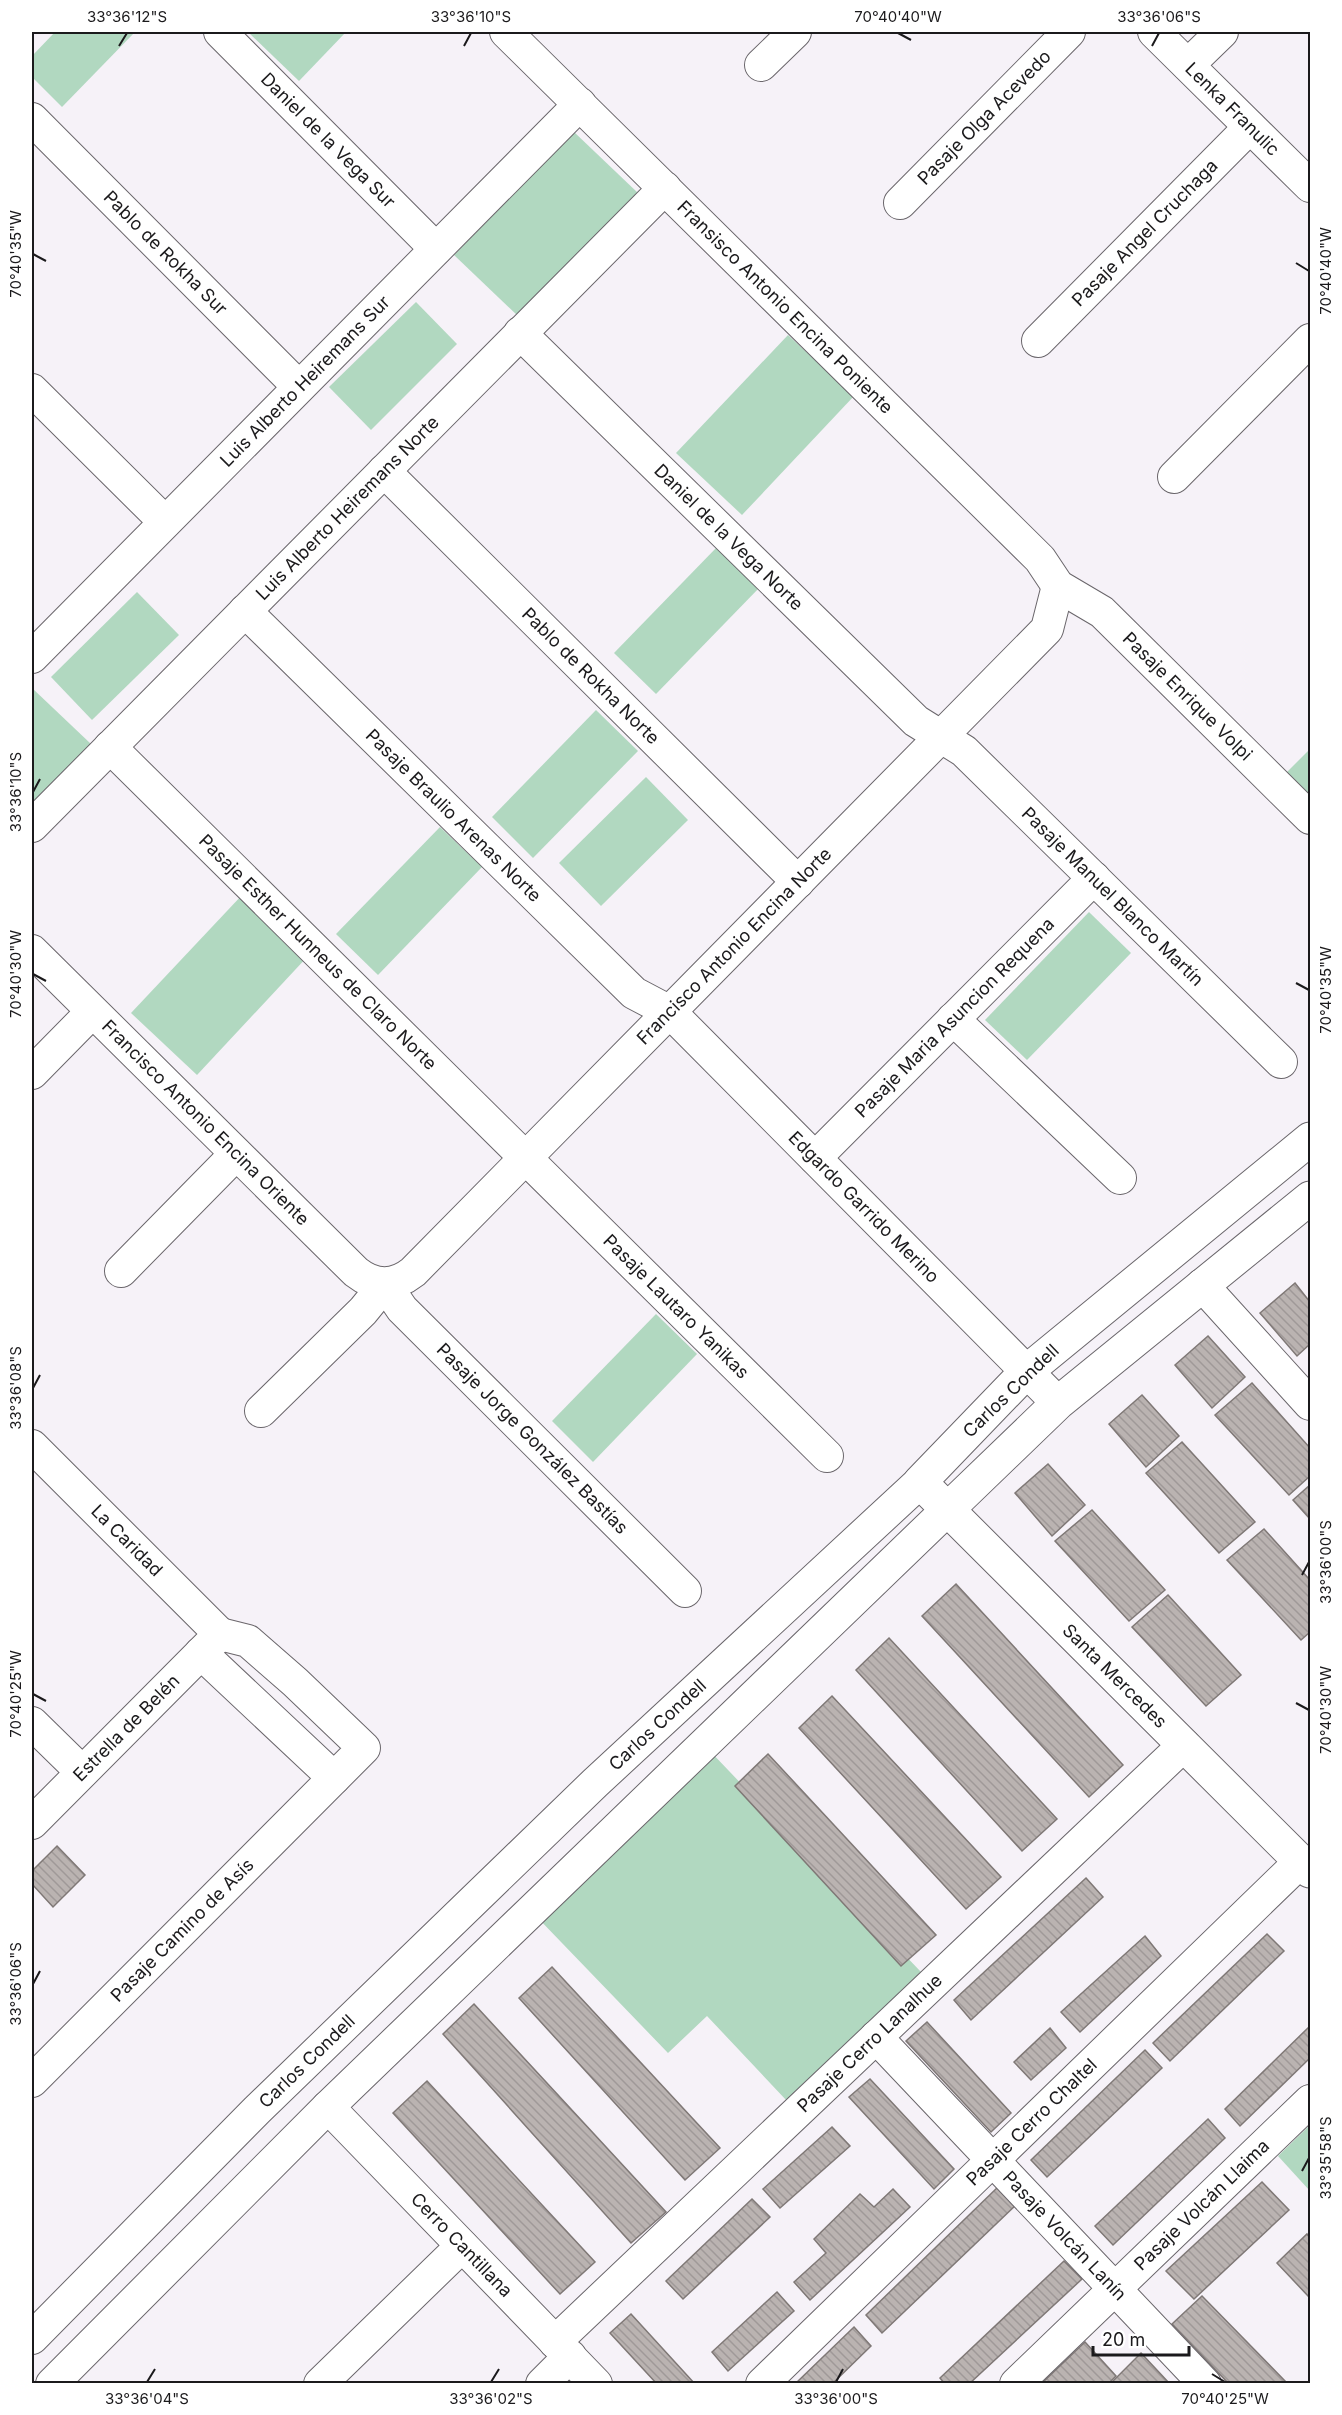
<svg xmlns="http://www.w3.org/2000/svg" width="1342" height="2415" font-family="Inter,sans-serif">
<defs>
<pattern id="building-back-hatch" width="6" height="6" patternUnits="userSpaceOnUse" patternTransform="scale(1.5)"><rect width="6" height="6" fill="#bab3b1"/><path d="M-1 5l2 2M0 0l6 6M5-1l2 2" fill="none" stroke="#9f9998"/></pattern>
</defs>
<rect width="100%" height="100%" fill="#f6f2f8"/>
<!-- grass -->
<g fill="#b1d8c0">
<path d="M55 32H135L62 107 32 77V56Z"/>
<path d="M248 32H346L299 81Z"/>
<path d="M573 131 638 193 519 317 454 255Z"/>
<path d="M416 302 457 344 371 430 329 387Z"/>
<path d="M788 335 854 396 742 515 676 453Z"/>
<path d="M718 546 760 587 656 694 614 653Z"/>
<path d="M137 592 179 635 92 720 51 677Z"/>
<path d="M32 688 91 744 32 808Z"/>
<path d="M596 710 638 751 533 858 492 817Z"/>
<path d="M1310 749V808L1281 778Z"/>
<path d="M646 777 688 820 601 906 559 863Z"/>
<path d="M440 827 482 867 378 975 336 934Z"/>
<path d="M243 894 308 956 197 1075 131 1013Z"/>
<path d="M1089 912 1131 953 1027 1060 985 1020Z"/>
<path d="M656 1314 697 1354 593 1462 552 1421Z"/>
<path d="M708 1749 921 1972 787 2101 707 2016 668 2053 535 1915Z"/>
<path d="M1310 2125V2191L1278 2156Z"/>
</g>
<!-- building -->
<g fill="url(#building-back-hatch)" stroke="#7f7876" stroke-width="1.5">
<path d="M1295 1283 1310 1302V1344L1297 1356 1260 1313Z"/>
<path d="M1208 1336 1245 1377 1212 1408 1175 1365Z"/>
<path d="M1252 1383 1310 1448V1476L1289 1495 1215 1415Z"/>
<path d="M1142 1395 1179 1436 1146 1467 1109 1424Z"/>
<path d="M1182 1442 1255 1522 1219 1553 1146 1473Z"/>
<path d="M1048 1464 1085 1505 1052 1536 1015 1493Z"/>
<path d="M1310 1485V1519L1293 1500Z"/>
<path d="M1092 1510 1165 1590 1129 1621 1055 1541Z"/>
<path d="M1264 1529 1310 1580V1632L1301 1640 1227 1560Z"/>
<path d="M956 1584 1123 1765 1089 1797 922 1616Z"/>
<path d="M1168 1595 1241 1675 1206 1706 1132 1627Z"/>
<path d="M889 1638 1057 1819 1022 1851 856 1670Z"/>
<path d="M832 1696 1001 1877 966 1909 799 1728Z"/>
<path d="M768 1754 936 1935 901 1966 735 1786Z"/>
<path d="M57 1846 85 1875 53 1907 32 1884V1871Z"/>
<path d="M1086 1878 1103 1897 971 2020 954 2000Z"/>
<path d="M1267 1934 1284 1951 1170 2061 1153 2043Z"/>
<path d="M1145 1936 1161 1956 1080 2032 1061 2012Z"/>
<path d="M552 1967 720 2148 685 2180 519 1998Z"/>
<path d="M474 2004 666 2212 631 2243 443 2034Z"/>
<path d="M927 2022 1011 2113 991 2132 906 2041Z"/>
<path d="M1310 2026V2058L1240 2126 1225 2109Z"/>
<path d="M1050 2028 1066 2048 1031 2080 1014 2062Z"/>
<path d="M1145 2050 1162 2068 1047 2177 1031 2160Z"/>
<path d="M870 2079 954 2169 934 2189 849 2097Z"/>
<path d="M427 2081 595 2262 560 2294 393 2113Z"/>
<path d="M1208 2119 1225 2138 1113 2245 1095 2226Z"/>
<path d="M832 2127 850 2146 780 2208 763 2189Z"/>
<path d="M1262 2182 1289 2210 1194 2299 1166 2271Z"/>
<path d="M1001 2184 1018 2203 882 2333 866 2315Z"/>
<path d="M893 2189 910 2207 810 2300 794 2282 826 2253 814 2239 860 2194 874 2207Z"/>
<path d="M752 2199 770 2217 683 2299 666 2281Z"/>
<path d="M1307 2234 1310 2238V2298L1277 2263Z"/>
<path d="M1064 2261 1082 2279 969 2384H945L940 2378Z"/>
<path d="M777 2292 794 2311 728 2371 712 2352Z"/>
<path d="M1202 2296 1286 2382 1284 2384H1229L1172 2324Z"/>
<path d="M631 2314 695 2384H657L610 2333Z"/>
<path d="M854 2327 871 2346 832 2384H795Z"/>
<path d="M1085 2342 1116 2376 1108 2384H1041Z"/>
<path d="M1141 2353 1170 2384H1111V2383Z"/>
</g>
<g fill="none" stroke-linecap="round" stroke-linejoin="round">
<!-- minor casing -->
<g stroke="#6a666b" stroke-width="34">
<g id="minor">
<path id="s1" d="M220 32 436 249"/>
<path id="s2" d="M506 32 1040 559 1058 586 1102 612 1310 818"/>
<path id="s3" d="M1154 32 1310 186"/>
<path d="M761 65 795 32"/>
<path d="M1188 65 1222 32"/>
<path id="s4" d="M32 119 299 387"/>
<path id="s5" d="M900 203 1069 32"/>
<path id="s6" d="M520 333 916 721 964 751 1281 1062"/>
<path id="s7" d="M1038 341 1250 127"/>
<path d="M32 390 165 522"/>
<path id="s8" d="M384 471 798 882"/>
<path d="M1174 477 1310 340"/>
<path id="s9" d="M245 611 634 993 670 1012 1058 1403"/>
<path id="s10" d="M32 657 580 104"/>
<path id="s11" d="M110 747 827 1456"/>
<path id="s12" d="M32 826 665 188"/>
<path id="s13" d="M32 951 356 1272C375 1287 394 1287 413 1272L1047 629 1058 586"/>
<path d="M953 1019 1120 1178"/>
<path d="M32 1073 92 1012"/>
<path id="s14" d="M815 1158 1094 878"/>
<path d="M121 1271 236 1154"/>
<path id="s15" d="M385 1284 402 1309 685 1591"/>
<path d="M1202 1285 1310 1404"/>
<path d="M261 1411 363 1311 385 1284"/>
<path id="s16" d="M32 1446 220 1634"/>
<path d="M201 1653 334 1778"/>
<path d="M32 1723 82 1772"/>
<path id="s17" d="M32 1823 220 1634"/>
<path id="s18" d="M876 2037 1205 2384"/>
<path id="s19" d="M32 2081 364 1748 295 1682 248 1641 220 1634"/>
<path id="s20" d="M328 2107 596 2384"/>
<path id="s21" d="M32 2338 257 2110 595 1783 920 1482"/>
<path id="s22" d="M555 2342 1184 1745"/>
<path d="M52 2384 328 2107 948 1509"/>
<path d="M320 2384 462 2246"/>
<path d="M542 2384 570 2356"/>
<path id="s23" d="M762 2384 1301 1861"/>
<path id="s24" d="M1016 2384 1310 2101"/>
</g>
</g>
<!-- tertiary casing -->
<g stroke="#6a666b" stroke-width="35">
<g id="tertiary">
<path id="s25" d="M1310 1139 1027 1371 920 1482 1310 1871"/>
<path d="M948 1509 1058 1403 1310 1198"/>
</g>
</g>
<!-- minor -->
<use href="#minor" stroke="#fff" stroke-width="32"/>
<!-- tertiary -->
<use href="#tertiary" stroke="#fff" stroke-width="33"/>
</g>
<!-- ticks -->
<path fill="none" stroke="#1b1a1c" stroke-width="2" d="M898 33 911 40M119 46 127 33M464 46 471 33M1152 46 1159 33M33 254 46 261M1296 263 1309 271M33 792 40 779M33 974 46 981M1296 983 1309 990M33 1388 40 1375M1302 1575 1309 1562M33 1694 46 1701M1296 1703 1309 1710M33 1984 40 1971M1302 2171 1309 2158M1212 2374 1225 2382M147 2382 155 2369M491 2382 499 2369M836 2382 843 2369"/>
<g text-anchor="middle" stroke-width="6" stroke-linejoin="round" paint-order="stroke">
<!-- street labels -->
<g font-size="18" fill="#1b1a1c" stroke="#fff">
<text dy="6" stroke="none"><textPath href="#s3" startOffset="110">Lenka Franulic</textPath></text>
<text dy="6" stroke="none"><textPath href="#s5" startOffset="120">Pasaje Olga Acevedo</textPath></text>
<text dy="6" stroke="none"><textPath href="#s1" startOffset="153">Daniel de la Vega Sur</textPath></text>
<text dy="6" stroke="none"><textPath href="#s7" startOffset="152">Pasaje Angel Cruchaga</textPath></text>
<text dy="6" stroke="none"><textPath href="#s4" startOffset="189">Pablo de Rokha Sur</textPath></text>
<text dy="6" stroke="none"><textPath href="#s2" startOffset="392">Fransisco Antonio Encina Poniente</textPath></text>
<text dy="6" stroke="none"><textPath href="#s10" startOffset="388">Luis Alberto Heiremans Sur</textPath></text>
<text dy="6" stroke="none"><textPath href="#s12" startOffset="448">Luis Alberto Heiremans Norte</textPath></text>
<text dy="6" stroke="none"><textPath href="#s6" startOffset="292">Daniel de la Vega Norte</textPath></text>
<text dy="6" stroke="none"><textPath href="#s8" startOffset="291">Pablo de Rokha Norte</textPath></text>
<text dy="6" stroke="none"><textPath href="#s2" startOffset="954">Pasaje Enrique Volpi</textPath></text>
<text dy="6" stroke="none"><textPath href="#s9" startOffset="292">Pasaje Braulio Arenas Norte</textPath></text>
<text dy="6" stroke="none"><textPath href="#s6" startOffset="819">Pasaje Manuel Blanco Martín</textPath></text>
<text dy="6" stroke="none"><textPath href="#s13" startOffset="976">Francisco Antonio Encina Norte</textPath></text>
<text dy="6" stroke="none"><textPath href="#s11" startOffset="292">Pasaje Esther Hunneus de Claro Norte</textPath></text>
<text dy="6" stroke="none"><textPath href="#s14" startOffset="198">Pasaje Maria Asuncion Requena</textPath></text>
<text dy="6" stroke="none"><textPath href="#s13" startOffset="244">Francisco Antonio Encina Oriente</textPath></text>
<text dy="6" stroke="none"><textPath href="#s9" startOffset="861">Edgardo Garrido Merino</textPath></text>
<text dy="6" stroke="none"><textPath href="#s11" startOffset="796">Pasaje Lautaro Yanikas</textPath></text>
<text transform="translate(1011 1391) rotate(-44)" y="6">Carlos Condell</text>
<text dy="6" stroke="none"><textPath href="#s15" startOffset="214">Pasaje Jorge González Bastías</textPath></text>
<text dy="6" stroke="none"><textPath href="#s16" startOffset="134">La Caridad</textPath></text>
<text dy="6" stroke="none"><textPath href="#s25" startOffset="795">Santa Mercedes</textPath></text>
<text dy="6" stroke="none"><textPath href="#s21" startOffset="876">Carlos Condell</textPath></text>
<text dy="6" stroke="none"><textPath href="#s17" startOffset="134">Estrella de Belén</textPath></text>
<text dy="6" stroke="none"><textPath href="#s19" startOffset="213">Pasaje Camino de Asís</textPath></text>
<text dy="6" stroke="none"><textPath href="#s22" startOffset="434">Pasaje Cerro Lanalhue</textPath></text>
<text dy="6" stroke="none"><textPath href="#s21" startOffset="390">Carlos Condell</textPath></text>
<text dy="6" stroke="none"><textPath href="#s23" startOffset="376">Pasaje Cerro Chaltel</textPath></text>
<text dy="6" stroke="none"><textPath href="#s24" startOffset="258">Pasaje Volcán Llaima</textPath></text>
<text dy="6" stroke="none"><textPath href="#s18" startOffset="274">Pasaje Volcán Lanín</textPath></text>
<text dy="6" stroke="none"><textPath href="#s20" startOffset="192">Cerro Cantillana</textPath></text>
</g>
</g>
<!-- border -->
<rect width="1342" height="2415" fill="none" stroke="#ffffff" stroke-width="66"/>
<!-- scale -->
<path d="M1093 2346v9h96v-9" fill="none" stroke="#1b1a1c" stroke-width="3"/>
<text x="1102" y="2346" font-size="18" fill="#1b1a1c" stroke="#ffffff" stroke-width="4.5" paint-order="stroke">20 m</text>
<rect x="33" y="33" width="1276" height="2349" fill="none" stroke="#1b1a1c" stroke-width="2"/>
<g font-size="15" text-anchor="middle" fill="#1b1a1c">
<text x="127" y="22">33°36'12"S</text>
<text x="471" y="22">33°36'10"S</text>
<text x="898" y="22">70°40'40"W</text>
<text x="1159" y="22">33°36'06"S</text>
<text transform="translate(16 254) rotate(-90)" y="5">70°40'35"W</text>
<text transform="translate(1326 271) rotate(-90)" y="5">70°40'40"W</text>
<text transform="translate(16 792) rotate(-90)" y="5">33°36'10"S</text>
<text transform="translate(16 974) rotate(-90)" y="5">70°40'30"W</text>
<text transform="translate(1326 990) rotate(-90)" y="5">70°40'35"W</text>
<text transform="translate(16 1388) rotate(-90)" y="5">33°36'08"S</text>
<text transform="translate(1326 1562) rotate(-90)" y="5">33°36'00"S</text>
<text transform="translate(16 1694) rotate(-90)" y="5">70°40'25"W</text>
<text transform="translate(1326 1710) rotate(-90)" y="5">70°40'30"W</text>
<text transform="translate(16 1984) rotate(-90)" y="5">33°36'06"S</text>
<text transform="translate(1326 2158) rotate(-90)" y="5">33°35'58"S</text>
<text x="147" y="2404">33°36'04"S</text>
<text x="491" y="2404">33°36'02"S</text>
<text x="836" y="2404">33°36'00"S</text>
<text x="1225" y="2404">70°40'25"W</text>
</g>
</svg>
